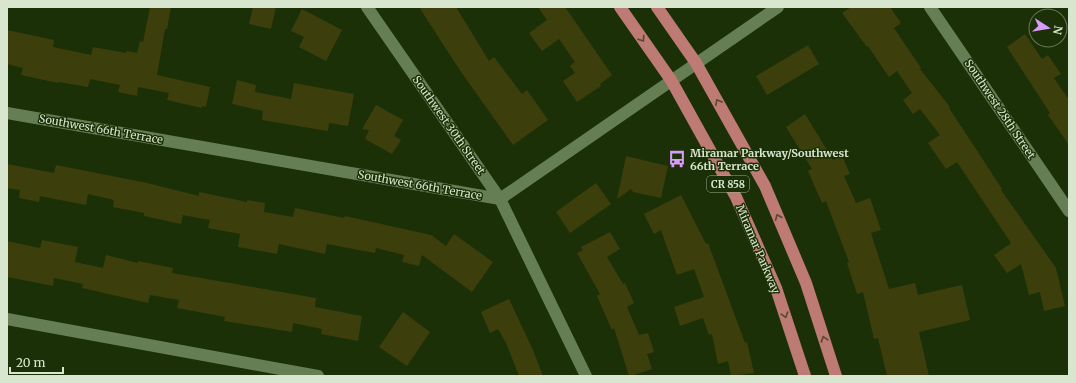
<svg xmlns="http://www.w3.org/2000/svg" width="1076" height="383" font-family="Merriweather,serif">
<rect width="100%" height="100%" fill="#1b3007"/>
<!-- building -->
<g fill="#3c3f0c">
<path d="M150 7H171L167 29H165L157 75 210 87 206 107 202 106V108L167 100 169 93 138 87 137 96 118 92 120 85 90 79 88 87 59 82 58 83 21 75 23 68 7 64V30L54 40 53 47 91 55 93 47 126 53V51L137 53 140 41 143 42Z"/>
<path d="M253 7H276L271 29 249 24Z"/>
<path d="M419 7H456L489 61 494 57 522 94 527 90 548 120 513 145 459 69Z"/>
<path d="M538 7H565L612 75 600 84 601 86 577 102 563 81 575 73 570 66 575 62 559 39 542 51 529 33 547 20Z"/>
<path d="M851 7H890L901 23 894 28 921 68 920 69 950 107 949 108 976 149 1002 189 1001 190 1056 268 1065 306 1044 311 1040 292 1029 295 1021 264 1007 273 994 255 1011 243 957 162 946 169 928 143 940 135 920 109 913 114 903 100 912 93 897 71 889 77 868 46 867 47 842 13Z"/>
<path d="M302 9 342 30 326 61 299 47 304 37 291 31Z"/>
<path d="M1025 34 1042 59 1048 55 1061 74 1054 78 1069 100V145L1048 115 1050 113 1007 47Z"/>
<path d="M808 45 819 64 767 95 756 76Z"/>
<path d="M237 80 256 85 255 92 291 99 294 83 354 94 348 126 329 123 328 131 262 120 263 111 232 104Z"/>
<path d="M376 105 403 120 394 136 401 140 392 154 365 139 369 130 362 129Z"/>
<path d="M805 114 833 160 842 156 850 174 844 176 856 203 870 198 881 230 871 233 889 289 915 283 918 295 962 285 970 320 919 332 929 376H887L878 338 874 339 863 292 857 294 847 263 849 262 826 201 822 203 808 171 812 169 786 127Z"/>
<path d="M626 156 668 166 661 198 633 192 631 189 617 199Z"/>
<path d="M7 164 54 173 56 165 147 183 199 196V192L247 202V200L265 203 264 212 293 217 295 208 344 218 345 216 431 235 446 246 454 234 493 262 472 292 422 255 419 266 402 262 404 255 376 248 375 253 327 244 325 254 279 244 277 254 238 247 240 234 208 228 210 220 183 215 181 224 144 216V213L113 207 114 200 88 194 86 205 40 196 39 202 19 198 20 190 7 188Z"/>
<path d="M596 183 611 204 570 233 556 212Z"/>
<path d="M681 195 706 244 708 243 745 343 747 342 754 373 731 376 728 361 718 364 712 334 709 335 703 318 680 326 674 307 704 297 694 269 677 275 661 230 654 234 644 214Z"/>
<path d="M610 232 620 249 607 257 623 284 625 283 634 303 627 307 639 335 648 333 654 352 647 354 652 369 631 376H629L614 328 612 330 597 296 600 294 577 253 583 250 581 247Z"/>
<path d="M42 240 78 247 75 262 103 268 106 255 138 263V261L173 268 172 273 316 298 315 307 362 316 358 341 321 334 322 329 293 323 292 332 224 321 225 317 177 308 179 300 150 295 148 303 82 288 83 284 54 278 53 286 7 277V241L40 248Z"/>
<path d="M509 299 533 350 543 376H519L506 343 498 329 490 333 481 312Z"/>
<path d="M403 312 430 332 407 366 379 347Z"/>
</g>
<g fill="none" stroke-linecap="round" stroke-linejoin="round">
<!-- street -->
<g stroke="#657e53" stroke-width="12">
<path d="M367 7 500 199 586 376"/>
<path d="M930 7 1069 211"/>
<path d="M7 113 500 199 778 7"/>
<path d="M7 319 318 376"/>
</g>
<!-- primary -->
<g stroke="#be7a75" stroke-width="12">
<path d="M620 7 671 80 736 197 776 288 805 376"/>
<path d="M657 7 696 63 765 186 806 283 836 376"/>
</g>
</g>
<!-- one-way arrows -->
<defs><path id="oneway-chevron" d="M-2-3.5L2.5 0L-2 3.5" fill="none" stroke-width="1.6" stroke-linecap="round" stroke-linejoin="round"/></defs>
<g stroke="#544a2e">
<use href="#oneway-chevron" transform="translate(642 39) rotate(56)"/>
<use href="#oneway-chevron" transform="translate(718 102) rotate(-119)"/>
<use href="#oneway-chevron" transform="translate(778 217) rotate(-113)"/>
<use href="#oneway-chevron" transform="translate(785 315) rotate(72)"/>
<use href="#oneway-chevron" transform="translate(824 339) rotate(-108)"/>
</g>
<!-- icons -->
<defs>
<g id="bus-bare" transform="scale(1.38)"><path d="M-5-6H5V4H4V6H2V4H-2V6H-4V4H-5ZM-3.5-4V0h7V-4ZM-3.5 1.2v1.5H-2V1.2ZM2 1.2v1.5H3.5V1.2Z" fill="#d79bf9" stroke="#1b3007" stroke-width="2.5" paint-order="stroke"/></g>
</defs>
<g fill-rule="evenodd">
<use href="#bus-bare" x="677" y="159"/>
</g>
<g text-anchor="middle" stroke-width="3" stroke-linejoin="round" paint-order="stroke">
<!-- shield labels -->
<rect fill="#1b3007" stroke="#9faf93" stroke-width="1" x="707" y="176" width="42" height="16" rx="3"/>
<g font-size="10" font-weight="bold" fill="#d8e6cf">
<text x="728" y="188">CR 858</text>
</g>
<!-- street labels -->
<g font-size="11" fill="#d8e6cf" stroke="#1b3007">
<text transform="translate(1000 109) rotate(56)" y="4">Southwest 28th Street</text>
<text transform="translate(449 125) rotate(55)" y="4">Southwest 30th Street</text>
<text transform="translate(101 129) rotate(10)" y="4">Southwest 66th Terrace</text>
<text transform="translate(420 185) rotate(10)" y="4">Southwest 66th Terrace</text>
<text transform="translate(758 249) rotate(67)" y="4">Miramar Parkway</text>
</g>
<!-- poi labels -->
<g font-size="11" font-weight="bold" fill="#d8e6cf" stroke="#1b3007" text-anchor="start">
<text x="690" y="157">Miramar Parkway/Southwest<tspan x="690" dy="13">66th Terrace</tspan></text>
</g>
</g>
<!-- border -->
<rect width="1076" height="383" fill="none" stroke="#d8e6cf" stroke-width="16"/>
<!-- north arrow -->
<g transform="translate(1048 28) rotate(102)"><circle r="19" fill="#1b3007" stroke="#677957"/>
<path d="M0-3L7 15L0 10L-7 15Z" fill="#d79bf9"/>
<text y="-6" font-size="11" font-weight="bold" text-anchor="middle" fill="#d8e6cf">N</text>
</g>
<!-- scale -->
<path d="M10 367v6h53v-6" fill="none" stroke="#d8e6cf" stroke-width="2"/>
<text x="16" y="367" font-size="12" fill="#d8e6cf" stroke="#1b3007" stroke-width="3" paint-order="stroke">20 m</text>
</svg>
